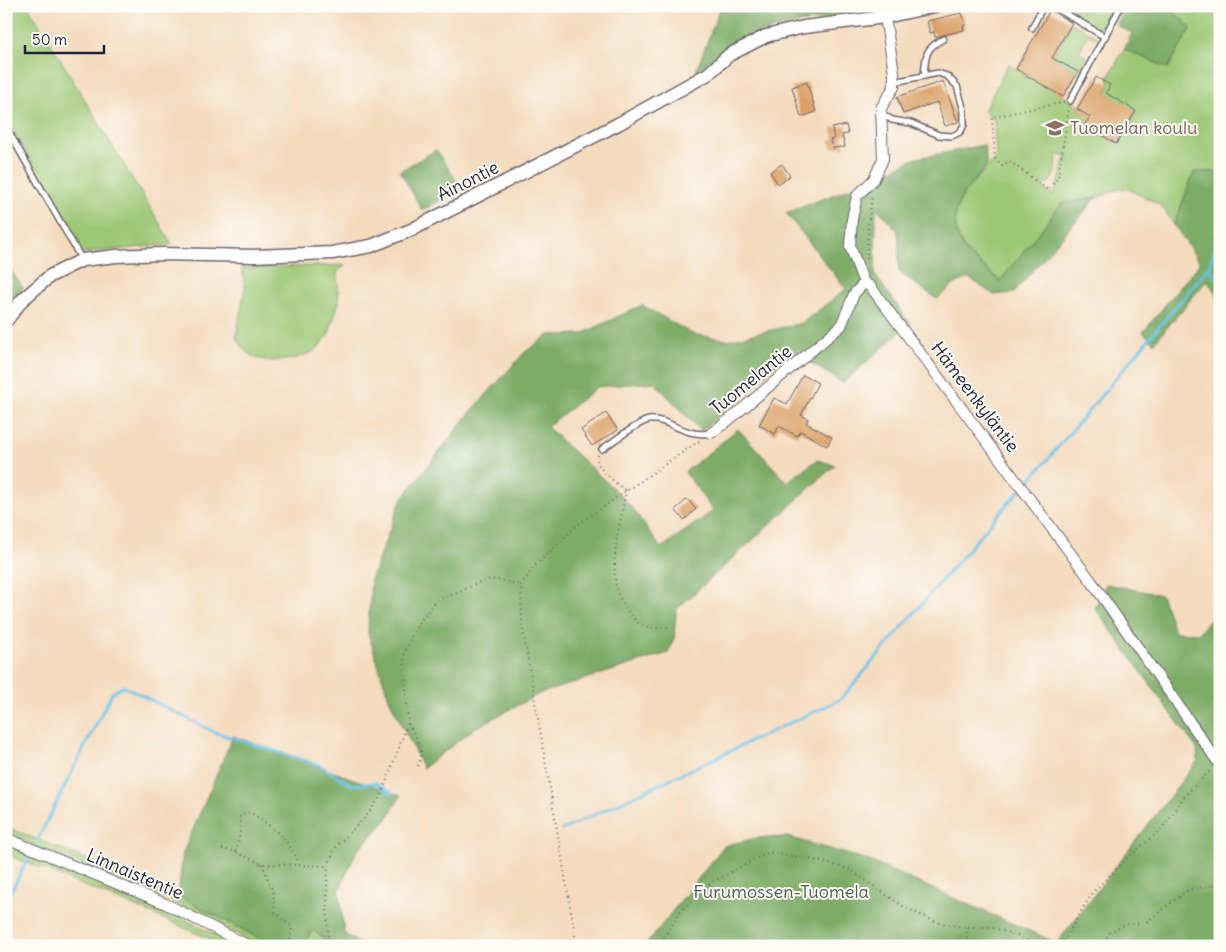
<svg xmlns="http://www.w3.org/2000/svg" width="1226" height="952" font-family="Delius,sans-serif">
<rect width="100%" height="100%" fill="#fdfcf7"/>
<filter id="ink" filterUnits="userSpaceOnUse"><feTurbulence type="fractalNoise" baseFrequency=".02" numOctaves="2"/><feDisplacementMap in="SourceGraphic" scale="10" xChannelSelector="R" yChannelSelector="G"/><feConvolveMatrix kernelMatrix="1 2 1 2 8 2 1 2 1" color-interpolation-filters="sRGB"/></filter>
<filter id="wash" filterUnits="userSpaceOnUse"><feTurbulence type="fractalNoise" baseFrequency=".0096" numOctaves="4" result="noise"/><feDisplacementMap in="SourceGraphic" scale="20" xChannelSelector="R" yChannelSelector="G"/><feGaussianBlur stdDeviation="1.12" result="paint"/><feColorMatrix in="noise" values="0 0 0 0 0 0 0 0 0 0 0 0 0 0 0 0 0 1.4 0 .05"/><feComposite in="paint" operator="in"/></filter>
<g filter="url(#wash)">
<rect width="100%" height="100%" fill="#f4dbbe"/>
<!-- green -->
<g fill="#9cc774" stroke="#5f7458" fill-rule="evenodd">
<path d="M6 6H28L172 244 83 253 6 118Z"/>
<path d="M1057 6H1118L1109 21 1105 20 1099 31Z"/>
<path d="M1168 6H1220V172H1194L1174 225 1162 206 1126 188 1113 191 1096 198 1062 203 1000 281 965 250 956 232 955 213 963 194 995 158H996L994 119 984 111 1008 64 1079 106 1077 109 1090 117 1085 124 1116 144 1136 112 1106 93 1110 85 1108 78 1124 49 1168 68 1191 28ZM1056 154 1069 158 1063 161 1060 179 1053 195 1040 185C1043 184 1046 184 1048 183 1056 178 1058 161 1056 154Z"/>
<path d="M1072 23 1096 36 1095 38 1088 34 1079 52 1087 57 1078 72 1052 58Z"/>
<path d="M346 265 337 272 339 302 328 336 315 351 294 359 272 361 255 358 243 349 236 337 245 287 242 268Z"/>
<path d="M6 827 178 896 274 946H260L168 899 6 834Z"/>
<path d="M6 845 161 907 237 946H226L141 909 6 854Z"/>
<path d="M313 930 333 946H301Z"/>
</g>
<!-- forest -->
<g fill="#7dac66" stroke="#506750">
<path d="M722 6H848L850 16C804 21 758 27 719 54 711 60 703 67 695 74L718 13Z"/>
<path d="M1126 6H1168L1191 28 1168 68 1124 49 1132 33 1116 25Z"/>
<path d="M984 145 987 165 963 194 955 213 956 232 965 251 1000 281 1062 203 1096 198 1013 293 994 295 969 278 955 284 937 299 899 272 898 231 876 207 875 275 910 323 843 383 792 351 701 431 654 382 597 387 547 427 615 490 633 509 661 548 713 511 685 472 738 429 787 482 817 460 835 465 676 610 674 639 668 653 541 693 475 728 423 768 389 699 368 633 371 579 401 500 470 413 525 352 549 335 582 334 642 305 692 334 728 340 802 323 846 289 786 213 874 179 913 159Z"/>
<path d="M436 150 462 189 422 210 400 171Z"/>
<path d="M1194 172H1220V299L1207 280 1154 343 1143 332 1200 263 1174 225Z"/>
<path d="M6 263 23 288 6 309Z"/>
<path d="M1106 584 1161 595 1175 632 1198 633 1220 610V946H645L724 846 755 838 788 837 864 859 1057 943 1198 760 1197 749 1095 608Z"/>
<path d="M233 736 401 796 384 823 356 852 339 890 344 933 362 946H333L313 930 301 946H274L178 896 183 853Z"/>
</g>
<g fill="none" stroke-linecap="round" stroke-linejoin="round">
<!-- stream -->
<g stroke="#6ac1e7" stroke-width="3">
<path d="M1209 267 1220 283"/>
<path d="M562 830 841 699 996 517 1044 464 1209 267 1220 234"/>
<path d="M37 841 112 693 123 686 214 732 319 765 352 785 375 783 392 793"/>
<path d="M6 901 29 857"/>
</g>
</g>
<g id="blocks">
<!-- building -->
<g fill="#dca066">
<path d="M1050 10 1072 23 1052 58 1078 72 1063 97 1016 69Z"/>
<path d="M962 13 965 25 963 26 964 30 935 37 934 32 930 33 927 21Z"/>
<path d="M1096 77 1110 85 1106 93 1136 111 1116 144 1085 124 1090 117 1077 109Z"/>
<path d="M943 81 958 122 945 126 937 102 903 114 897 97Z"/>
<path d="M807 82 816 112 801 117 792 87Z"/>
<path d="M846 125 848 134 842 135 845 147 832 148 830 140 834 139 832 128Z"/>
<path d="M782 164 790 176 778 184 770 172Z"/>
<path d="M803 375 818 383 801 415 808 419 806 423 832 437 827 446 800 431 797 436 779 426 775 434 759 425 774 398 787 404Z"/>
<path d="M606 413 618 430 592 446 581 430Z"/>
<path d="M687 499 696 509 684 520 675 510Z"/>
</g>
</g>
</g>
<g filter="url(#ink)">
<use href="#blocks" fill-opacity="0" stroke="#6c6369" stroke-width="1"/>
<g fill="none" stroke-linecap="round" stroke-linejoin="round">
<!-- service casing -->
<g stroke="#6c6369" stroke-width="8">
<g id="service">
<path d="M1053 6 1105 37"/>
<path d="M1032 28 1043 6"/>
<path d="M924 76C926 56 924 49 943 39"/>
<path d="M1070 101 1121 6"/>
<path d="M882 114 892 120 911 123 939 135 952 136 960 132 964 125V111L957 86 947 76 938 73 894 82"/>
<path d="M6 127 82 260"/>
<path d="M602 449C611 443 640 421 649 420 669 418 685 438 711 433"/>
</g>
</g>
<!-- minor casing -->
<g stroke="#6c6369" stroke-width="12">
<g id="minor">
<path d="M885 17 894 72V87L881 108 883 159 874 179 857 196 852 219 850 246 864 283 870 286 1092 582 1220 765"/>
<path d="M711 433 729 420 841 326 854 294 864 283"/>
<path d="M6 838 166 904 249 946"/>
</g>
</g>
<!-- tertiary casing -->
<g stroke="#6c6369" stroke-width="15">
<path id="tertiary" d="M6 321 22 300 50 276 82 260 116 256 161 254 253 256 332 253 371 246 411 230 618 124 708 74 729 55 766 36 804 27 885 17 935 6"/>
</g>
<!-- path -->
<g stroke="#6c6369" stroke-width="2" stroke-dasharray="1 4" stroke-linecap="butt">
<path d="M946 11 968 6"/>
<path d="M1070 101 1058 178 1048 190 1009 161 1002 166 995 158 992 117Z"/>
<path d="M450 182 447 189 451 196"/>
<path d="M867 259 868 225 872 197"/>
<path d="M598 455C597 458 597 460 598 463 601 471 619 487 626 490"/>
<path d="M626 490C621 521 611 554 616 587 618 596 625 607 630 614 640 629 655 630 671 626"/>
<path d="M428 622 429 610 438 599 455 594 475 584 489 579 505 581 521 585"/>
<path d="M418 766 422 754 417 739 408 723 404 657 409 642 418 624 429 610"/>
<path d="M222 849 236 852 262 864 328 866"/>
<path d="M236 852 240 834V816L250 812C273 828 288 837 299 864"/>
<path d="M262 864 273 891 275 912 292 927 289 946"/>
<path d="M966 927 968 946"/>
<path d="M328 946 327 886 328 866 335 848 367 815 381 796 408 723"/>
<path d="M577 946 522 625 521 585 534 567 577 525 699 441"/>
<path d="M659 946 679 913 712 882 769 852 814 860 849 869 904 907 936 922 962 927H990L1017 935 1036 946"/>
<path d="M1061 946 1092 893 1128 857 1161 830 1186 794 1211 770"/>
<path d="M1102 946 1110 932 1127 924 1145 923 1188 890 1220 884"/>
</g>
<!-- service -->
<use href="#service" stroke="#fff" stroke-width="5"/>
<!-- minor -->
<use href="#minor" stroke="#fff" stroke-width="10"/>
<!-- tertiary -->
<use href="#tertiary" stroke="#fff" stroke-width="12"/>
</g>
</g>
<!-- icons -->
<defs>
<g id="school-bare" transform="scale(1.5)"><path d="M0-5L7-2L0 1L-7-2ZM-4 1L0 2.5L4 1V4Q0 6-4 4Z" fill="#8d6e63" stroke="#fdfcf7" stroke-width="2.5" paint-order="stroke"/></g>
</defs>
<g fill-rule="evenodd">
<use href="#school-bare" x="1055" y="128"/>
</g>
<g text-anchor="middle" stroke-width="4" stroke-linejoin="round" paint-order="stroke">
<!-- education labels -->
<g font-size="18" fill="#785e54" stroke="#fdfcf7" text-anchor="start">
<text x="1070" y="134">Tuomelan koulu</text>
</g>
<!-- street labels -->
<g font-size="18" fill="#22223b" stroke="#fdfcf7">
<text transform="translate(468 181) rotate(-27)" y="6">Ainontie</text>
<text transform="translate(751 380) rotate(-39)" y="6">Tuomelantie</text>
<text transform="translate(975 397) rotate(53)" y="6">Hämeenkyläntie</text>
<text transform="translate(135 874) rotate(23)" y="6">Linnaistentie</text>
</g>
<!-- park labels -->
<g font-size="18" fill="#4d5c4f" stroke="#fdfcf7">
<text x="781" y="898">Furumossen-Tuomela</text>
</g>
</g>
<!-- margin -->
<rect width="1226" height="952" fill="none" stroke="#fdfcf7" stroke-width="25"/>
<!-- scale -->
<path d="M25 45v8h79v-8" fill="none" stroke="#22223b" stroke-width="2.5"/>
<text x="32" y="45" font-size="15" fill="#22223b" stroke="#fdfcf7" stroke-width="4" paint-order="stroke">50 m</text>
</svg>
